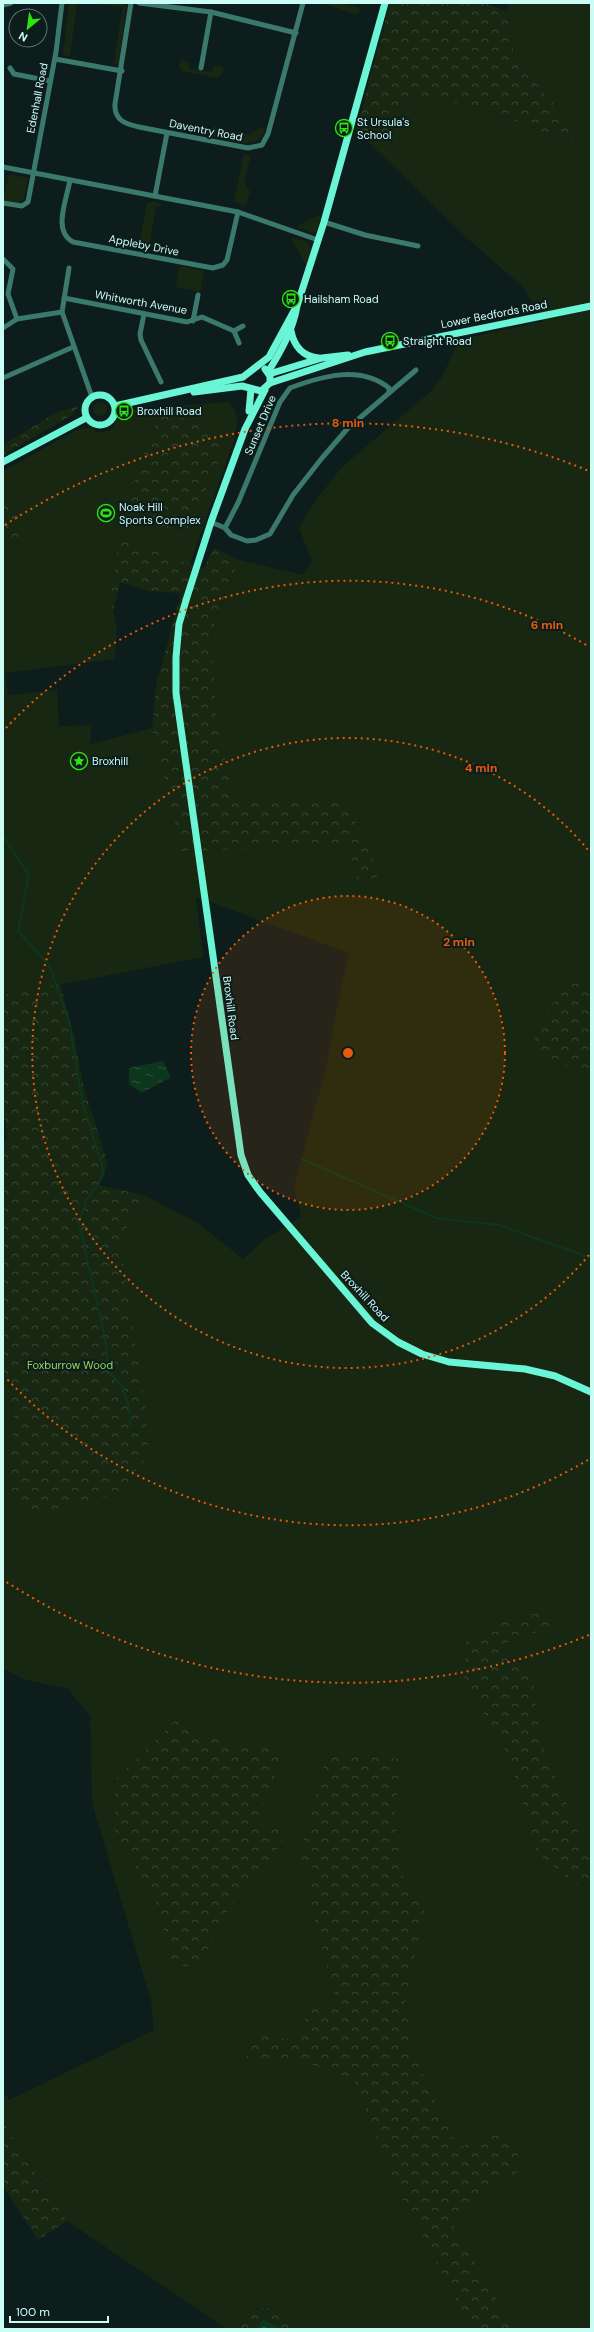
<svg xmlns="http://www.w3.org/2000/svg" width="594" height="2332" font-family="'DM Sans',sans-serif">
<defs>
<pattern id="forest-crowns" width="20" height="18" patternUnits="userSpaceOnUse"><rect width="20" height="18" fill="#172711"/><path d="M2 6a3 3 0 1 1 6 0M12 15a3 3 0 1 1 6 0" fill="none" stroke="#384734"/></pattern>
<pattern id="water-ripples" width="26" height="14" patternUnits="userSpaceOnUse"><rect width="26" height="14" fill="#0c371d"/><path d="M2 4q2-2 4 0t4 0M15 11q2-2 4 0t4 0" fill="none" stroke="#2e553e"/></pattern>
</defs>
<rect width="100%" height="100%" fill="#0d1d1c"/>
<!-- grass -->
<g fill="#172711">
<path d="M69 3H77L70 56 63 55Z"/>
<path d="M89 3H126L119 63 116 64 111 63 114 61 123 7Z"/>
<path d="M328 3H341L360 8 358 15 328 5Z"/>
<path d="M509 3H591V2329H304L277 2308 250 2309 238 2329H227L67 2221 3 2122V2091L9 2100 154 2030 151 2001 92 1803 90 1716 68 1689 23 1679 3 1668V1373L14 1415 10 1501 120 1240 144 1195 198 1223 243 1259 265 1239 301 1217 294 1187 327 1064 334 1022 349 953 196 897 203 957 3 996V471L78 429 92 427 98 433 111 430 119 416 132 410 228 402C240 413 238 426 234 441L186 575 148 591 120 582 113 611 117 628 115 659 5 673 8 695 57 690 59 726 91 725 90 744 215 712 211 632 239 560 303 575 312 562 299 528 315 501 342 467 431 391 442 377 459 340 544 321 523 287 468 239 362 136 388 139 409 98 469 104 530 126 569 144 578 132 515 59 506 11Z"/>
<path d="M181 59 189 63V69L212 72 213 66 224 67 222 74 217 78 182 71 179 66Z"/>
<path d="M214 126 249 135 260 127 265 129C259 153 229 140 211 136Z"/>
<path d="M244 154 251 156 244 181 250 192 246 206 234 202Z"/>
<path d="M9 174 28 178 24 200 19 203 3 200Z"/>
<path d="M153 201 162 204 156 208 148 252 138 249 147 203Z"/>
<path d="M318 215 321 218 316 232 313 233 296 227Z"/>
<path d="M291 238 306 241 311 248 307 267Z"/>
<path d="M180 266 204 271 200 292 176 287Z"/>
<circle cx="100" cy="409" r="7"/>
</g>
<!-- forest -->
<g fill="url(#forest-crowns)">
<path d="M390 3H484L506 11 515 59 578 132 569 144 530 126 469 104 409 98 388 139 355 134Z"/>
<path d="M78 406 74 414 3 455V445L57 412Z"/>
<path d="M160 413 179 420 180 417 207 427 206 430 225 437 217 459 219 460 217 466H215L200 506 202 507 199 514 197 513 189 535 141 520 142 517 123 510 132 482H134L149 441 147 440 150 434H152Z"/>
<path d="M14 500 25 536 3 543V503Z"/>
<path d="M120 538 203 569 214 548 239 560 211 632 216 712 233 803 344 798 381 875 359 884 348 846 182 851 152 729 156 686 181 593 148 591 120 582 113 611 110 596Z"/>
<path d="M565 980 591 987V1072L542 1059 532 1043Z"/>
<path d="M60 984 73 1031 84 1088 108 1164 98 1185 144 1195 120 1240 146 1414 148 1456 118 1494 45 1512 9 1504 14 1415 3 1373V1141L8 1140 3 1109V995Z"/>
<path d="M548 1612 550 1630 511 1637 501 1651 533 1681 540 1738 591 1864V1888H581L538 1854 506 1751 464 1681 466 1642 502 1619Z"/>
<path d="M175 1721 212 1738 285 1752 255 1822 289 1832 252 1882 230 1906 198 1967 173 1965 156 1902 114 1829 115 1780Z"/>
<path d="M327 1755 400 1759 395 1816 401 1874 426 1905 405 1999 412 2052 458 2148 495 2133 518 2143 517 2172 449 2218 514 2329H472L399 2192 354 2080 306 2062 247 2058 248 2030 300 2042 308 2005 339 2009 311 1908 313 1862 298 1860Z"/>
<path d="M3 2122 67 2221 38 2240 3 2186Z"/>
<path d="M277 2308 304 2329H238L250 2309Z"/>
</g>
<!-- water -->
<g fill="url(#water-ripples)">
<path d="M163 1061 171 1077 142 1093 129 1084V1068Z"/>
<path d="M263 2319 282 2329H257Z"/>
</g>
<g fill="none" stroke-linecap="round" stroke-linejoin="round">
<!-- stream -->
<g stroke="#0c371d" stroke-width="2">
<path d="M3 836 29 875 18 931 49 965 69 1021 82 1100 104 1172 98 1185 86 1200 79 1223 106 1343 108 1371 121 1385 128 1402 131 1427"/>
<path d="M302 1159 436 1218 499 1225 591 1258"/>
</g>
<!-- street -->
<g stroke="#3b796c" stroke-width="5">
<path d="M131 3 115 104C114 120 125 124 139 127L248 148 262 145 268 134 303 3"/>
<path d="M139 3 211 12 296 33"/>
<path d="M3 5 11 3"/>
<path d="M55 59 122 71"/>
<path d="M10 68 14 74 50 81"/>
<path d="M201 68 211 12"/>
<path d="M3 167 238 212 318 240"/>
<path d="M70 180C67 199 52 231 73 242L213 268 223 265 227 260 238 212"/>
<path d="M155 196 167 133"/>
<path d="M3 203 22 206 28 202 56 52 62 3"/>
<path d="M324 222 365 235 418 246"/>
<path d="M3 259 13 269 8 294 17 319"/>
<path d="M69 268 62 312 92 397"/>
<path d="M64 298 187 322 202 317 234 331 239 343"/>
<path d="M144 314 140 334 141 340 161 382"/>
<path d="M193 321 198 295"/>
<path d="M3 328 17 319 62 312"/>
<path d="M234 331 243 326"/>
<path d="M3 378 73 347"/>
<path d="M389 393 416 370"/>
<path d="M211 522 225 528 231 535 247 541 256 540 270 534 293 495 322 458 348 428 389 393V388C360 365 322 376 290 388L280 402 238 503 225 528"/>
</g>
<!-- secondary -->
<g stroke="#6af5d7" stroke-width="7">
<path d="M291 331C294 346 303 357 319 358"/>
<path d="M268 372C281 351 293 330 297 306L324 222 385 3"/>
<path d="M269 374 322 358 348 355"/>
<path d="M270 383 365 352 591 306"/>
<path d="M265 390 245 429 211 522 187 597 179 624 176 657V693L241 1155 248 1175 260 1192 372 1323 398 1342 422 1354 449 1362 525 1369 555 1376 591 1392"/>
<path d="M194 392 242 386 261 391 270 383V376L265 369"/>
<circle cx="100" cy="410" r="15"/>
<path d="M115 406 243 377 269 357 294 311"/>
<path d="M249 411 251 389"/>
<path d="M3 462 86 418"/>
</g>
</g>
<!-- distance rings -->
<circle cx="348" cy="1053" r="157" fill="#e8590c" fill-opacity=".12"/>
<g fill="none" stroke="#e8590c" stroke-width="2" stroke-dasharray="2 4">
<circle cx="348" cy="1053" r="157"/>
<path d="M589 1255A315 315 0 1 1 589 851"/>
<path d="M588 1460A472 472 0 0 1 6 1378M6 728A472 472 0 0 1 588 646"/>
<path d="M589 1635A630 630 0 0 1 5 1581M5 525A630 630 0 0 1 589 471"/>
</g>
<!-- icons -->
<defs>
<g id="bus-ring" transform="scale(0.9)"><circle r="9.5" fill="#0d1d1c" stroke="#2de50f" stroke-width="1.5"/><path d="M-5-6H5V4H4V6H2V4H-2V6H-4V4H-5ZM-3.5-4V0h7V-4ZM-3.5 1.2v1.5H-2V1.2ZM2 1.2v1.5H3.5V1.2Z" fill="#2de50f"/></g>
<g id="stadium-ring" transform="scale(0.9)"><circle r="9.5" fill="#0d1d1c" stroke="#2de50f" stroke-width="1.5"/><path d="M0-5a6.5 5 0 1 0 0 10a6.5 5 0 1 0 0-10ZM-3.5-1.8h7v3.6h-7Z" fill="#2de50f"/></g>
<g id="sight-ring" transform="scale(0.9)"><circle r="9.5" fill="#0d1d1c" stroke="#2de50f" stroke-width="1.5"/><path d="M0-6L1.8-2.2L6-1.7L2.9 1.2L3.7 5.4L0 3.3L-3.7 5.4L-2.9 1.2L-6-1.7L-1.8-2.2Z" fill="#2de50f"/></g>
</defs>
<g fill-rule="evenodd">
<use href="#bus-ring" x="344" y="128"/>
<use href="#bus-ring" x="291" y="299"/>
<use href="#bus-ring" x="390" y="341"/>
<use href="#bus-ring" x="124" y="411"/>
<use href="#stadium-ring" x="106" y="513"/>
<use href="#sight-ring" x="79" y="761"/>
</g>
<g text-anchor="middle" stroke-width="4" stroke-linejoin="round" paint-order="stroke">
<!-- street labels -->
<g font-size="11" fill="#ccfcf6" stroke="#0d1d1c">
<text transform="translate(37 98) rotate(-79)" y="4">Edenhall Road</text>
<text transform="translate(206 130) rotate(11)" y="4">Daventry Road</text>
<text transform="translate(144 245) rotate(11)" y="4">Appleby Drive</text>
<text transform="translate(141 302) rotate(10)" y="4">Whitworth Avenue</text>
<text transform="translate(494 314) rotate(-11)" y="4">Lower Bedfords Road</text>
<text transform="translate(260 425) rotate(-67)" y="4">Sunset Drive</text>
<text transform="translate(231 1008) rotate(83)" y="4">Broxhill Road</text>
<text transform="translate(365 1296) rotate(47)" y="4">Broxhill Road</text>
</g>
<!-- poi labels -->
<g font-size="11" fill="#ccfcf6" stroke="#0d1d1c" text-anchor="start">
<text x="357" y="126">St Ursula's<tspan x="357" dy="13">School</tspan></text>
<text x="304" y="303">Hailsham Road</text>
<text x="403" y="345">Straight Road</text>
<text x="137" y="415">Broxhill Road</text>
<text x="119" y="511">Noak Hill<tspan x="119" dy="13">Sports Complex</tspan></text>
<text x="92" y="765">Broxhill</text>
</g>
<!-- park labels -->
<g font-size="11" fill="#99d65e" stroke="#0d1d1c">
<text x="70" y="1369">Foxburrow Wood</text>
</g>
</g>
<circle cx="348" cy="1053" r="6" fill="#e8590c" stroke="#0d1d1c" stroke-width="2"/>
<g font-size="12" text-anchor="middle" font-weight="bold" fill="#e8590c" stroke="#0d1d1c" stroke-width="4" stroke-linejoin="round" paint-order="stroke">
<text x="348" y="427">8 min</text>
<text x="547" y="629">6 min</text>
<text x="481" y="772">4 min</text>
<text x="459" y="946">2 min</text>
</g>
<!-- border -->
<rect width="594" height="2332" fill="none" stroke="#ccfcf6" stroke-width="8"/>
<!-- north arrow -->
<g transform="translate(28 28) rotate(209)"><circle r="19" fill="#0d1d1c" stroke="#597673"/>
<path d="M0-3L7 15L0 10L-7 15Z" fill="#2de50f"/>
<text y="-6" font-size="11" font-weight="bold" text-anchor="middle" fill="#ccfcf6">N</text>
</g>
<!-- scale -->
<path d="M10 2316v6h98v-6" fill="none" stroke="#ccfcf6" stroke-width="2"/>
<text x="16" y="2316" font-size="12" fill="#ccfcf6" stroke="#0d1d1c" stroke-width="3" paint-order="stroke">100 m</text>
</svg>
